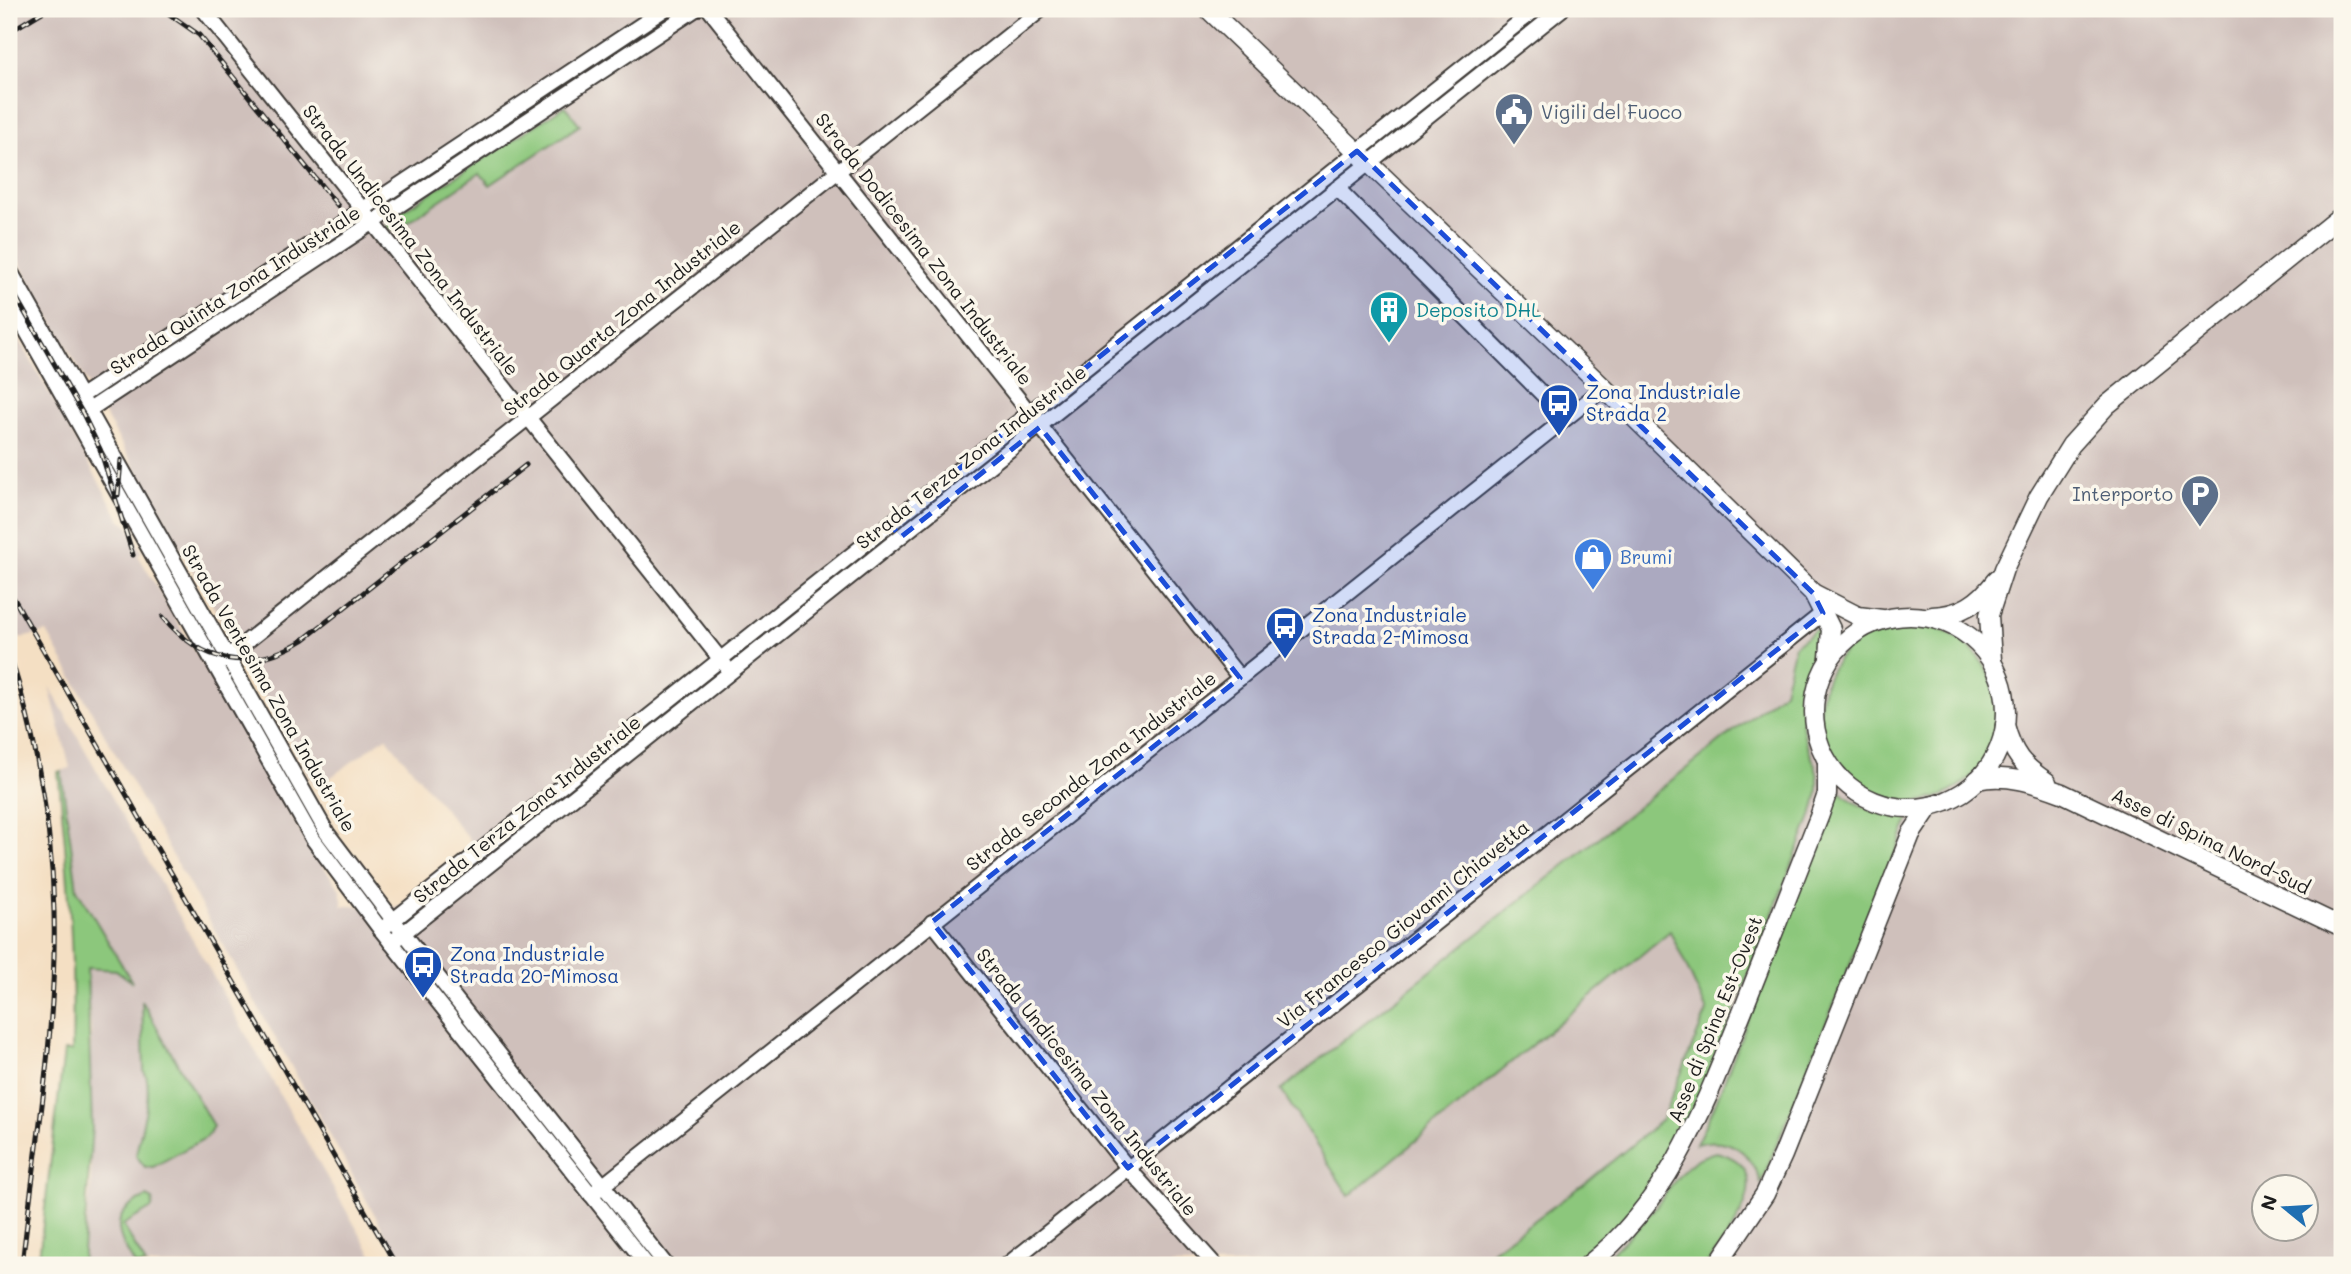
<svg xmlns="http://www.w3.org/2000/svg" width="2351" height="1274" font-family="Mali,sans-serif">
<rect width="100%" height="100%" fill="#fbf7ec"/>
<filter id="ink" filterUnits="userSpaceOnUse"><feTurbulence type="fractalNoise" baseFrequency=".0143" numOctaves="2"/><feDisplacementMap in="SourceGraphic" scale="14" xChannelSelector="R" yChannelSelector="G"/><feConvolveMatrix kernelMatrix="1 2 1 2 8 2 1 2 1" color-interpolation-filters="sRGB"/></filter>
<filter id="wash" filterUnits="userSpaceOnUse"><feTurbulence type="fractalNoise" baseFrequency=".00686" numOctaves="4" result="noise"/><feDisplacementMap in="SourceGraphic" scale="28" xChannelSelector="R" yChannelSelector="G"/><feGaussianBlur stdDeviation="1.57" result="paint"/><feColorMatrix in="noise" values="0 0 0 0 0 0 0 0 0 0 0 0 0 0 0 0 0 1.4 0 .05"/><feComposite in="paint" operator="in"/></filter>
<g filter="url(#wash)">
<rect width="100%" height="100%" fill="#f4dfc3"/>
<!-- industrial -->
<g fill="#cfc0bb" fill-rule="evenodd">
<path d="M9 9H2342V1265H403L47 632 12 640 9 635V321L121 521 127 524 142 552 138 555 314 854 340 889 343 906 400 907 473 844 386 737 316 788 9 245ZM2264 1186H2306V1228H2264Z"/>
<path d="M49 686 329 1181 378 1265H82L91 1182V1029L83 926 61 771 70 768Z"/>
</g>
<!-- green -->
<g fill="#8cc77c" stroke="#54724c" stroke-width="2">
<path d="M565 106 580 125 490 185 480 173 396 230 389 229 387 224 390 219Z"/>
<circle cx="1909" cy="713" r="89"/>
<path d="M1815 630 1825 634C1819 663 1802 688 1802 719 1803 757 1828 764 1814 809 1789 873 1763 938 1737 1002 1695 1106 1665 1192 1575 1265H1473L1587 1182 1662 1120 1707 1011 1670 931 1349 1196 1281 1090 1784 691 1795 645Z"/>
<path d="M61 771 77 889 132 982 116 970 87 968 92 1127 82 1265H38L64 1051H72C75 958 68 864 58 772Z"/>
<path d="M1838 790C1859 809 1882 816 1910 817L1761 1183C1751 1151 1729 1135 1696 1144L1714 1107Z"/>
<path d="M142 1001 213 1126 207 1137 153 1167H145L136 1156C139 1133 155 1091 144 1071Z"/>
<path d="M1716 1152C1783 1168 1730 1235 1706 1265H1599C1615 1250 1631 1235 1646 1218 1670 1194 1679 1160 1716 1152Z"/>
<path d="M147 1197 153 1200 152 1208 123 1225 146 1265H135C117 1235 106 1214 147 1197Z"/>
</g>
</g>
<g filter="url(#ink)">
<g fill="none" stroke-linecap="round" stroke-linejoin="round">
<!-- minor casing -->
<g stroke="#3c3935" stroke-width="18">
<g id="minor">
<path d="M203 9 725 665"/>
<path d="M709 9 1240 678"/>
<path d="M1337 188 1566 418"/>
<path d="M9 269 327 833 393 920 666 1265"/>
<path d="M9 300 313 839 381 930 647 1265"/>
<path d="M74 401 665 9"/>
<path d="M83 414 696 9"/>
<path d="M221 662 1042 9"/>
<path d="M932 922 1128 1168 1215 1265"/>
<path d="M381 930 1536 9"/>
<path d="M391 943 1562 9"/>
<path d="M591 1195 1604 388"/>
<path d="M1007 1265 1823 613"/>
</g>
</g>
<!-- major casing -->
<g stroke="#3c3935" stroke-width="21">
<g id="major">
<path d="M1208 9 1604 388 1813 593 1858 616 1882 619"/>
<path d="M1813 593 1831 629 1829 658"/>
<circle cx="1910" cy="712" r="96"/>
<path d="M1932 616C1961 615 1979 603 1996 580"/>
<path d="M1992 660 1989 615 2004 569 2039 496 2071 445 2107 405 2342 215"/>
<path d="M2005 725C2013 755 2022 765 2047 782"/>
<path d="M1977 780C2006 773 2034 783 2062 793L2342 927"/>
<path d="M1588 1265C1671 1200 1705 1104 1743 1010 1768 945 1794 881 1819 817L1827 794V761"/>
<path d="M1717 1265 1765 1194 1783 1155 1911 834 1930 806"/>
</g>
</g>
<!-- minor -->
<use href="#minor" stroke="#fff" stroke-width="14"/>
<!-- major -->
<use href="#major" stroke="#fff" stroke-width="18"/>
<!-- rail casing -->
<g stroke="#1c1c1c" stroke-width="5">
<g id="rail">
<path d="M162 9 199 35 338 206"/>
<path d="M9 32 47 9"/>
<path d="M9 285 83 414 100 449 133 555"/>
<path d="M118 495 121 460"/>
<path d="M9 590 396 1265"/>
<path d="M163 617C202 664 250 673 303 640L526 465"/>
<path d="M9 652C36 736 52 823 54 912 57 1029 35 1149 22 1265"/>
</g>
</g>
<!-- rail -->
<use href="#rail" stroke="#fbf7ec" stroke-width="2.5" stroke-dasharray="8" stroke-linecap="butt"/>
</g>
</g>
<!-- marked area -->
<path fill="#1d4ed8" fill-opacity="0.2" stroke="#1d4ed8" stroke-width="5" stroke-dasharray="14 9" stroke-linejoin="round" d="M1357 151 1813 593 1823 613 1128 1168 932 922 1240 678 1040 427 901 537 890 524Z"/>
<!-- icons -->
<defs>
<g id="civic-pin" transform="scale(2.0125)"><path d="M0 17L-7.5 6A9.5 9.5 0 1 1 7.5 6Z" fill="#5c6f8a" stroke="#fbf7ec"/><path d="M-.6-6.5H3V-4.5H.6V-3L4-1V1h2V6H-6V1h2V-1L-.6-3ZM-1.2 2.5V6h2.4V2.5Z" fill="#fff"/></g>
<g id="building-pin" transform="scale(2.0125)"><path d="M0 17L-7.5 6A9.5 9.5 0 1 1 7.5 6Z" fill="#0f9aa8" stroke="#fbf7ec"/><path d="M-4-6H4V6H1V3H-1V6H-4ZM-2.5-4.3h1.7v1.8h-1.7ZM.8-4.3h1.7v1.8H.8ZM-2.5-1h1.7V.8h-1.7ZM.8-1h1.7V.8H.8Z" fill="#fff"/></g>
<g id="bus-pin" transform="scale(2.0125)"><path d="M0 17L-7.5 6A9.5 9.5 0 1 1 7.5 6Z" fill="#1a4fb4" stroke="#fbf7ec"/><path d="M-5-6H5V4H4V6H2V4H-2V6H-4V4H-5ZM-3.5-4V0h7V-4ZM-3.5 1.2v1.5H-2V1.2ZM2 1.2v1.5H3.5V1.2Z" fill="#fff"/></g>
<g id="parking-pin" transform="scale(2.0125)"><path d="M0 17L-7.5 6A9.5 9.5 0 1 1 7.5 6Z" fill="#5c6f8a" stroke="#fbf7ec"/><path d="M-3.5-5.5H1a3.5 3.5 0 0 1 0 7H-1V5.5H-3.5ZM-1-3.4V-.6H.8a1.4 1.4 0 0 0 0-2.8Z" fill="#fff"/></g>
<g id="shop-pin" transform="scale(2.0125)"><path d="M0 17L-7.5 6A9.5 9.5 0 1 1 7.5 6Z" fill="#3f7fe0" stroke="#fbf7ec"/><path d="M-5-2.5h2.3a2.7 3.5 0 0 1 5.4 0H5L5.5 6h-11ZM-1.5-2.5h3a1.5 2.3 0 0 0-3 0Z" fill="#fff"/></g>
</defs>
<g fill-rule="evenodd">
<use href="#civic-pin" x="1514" y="112"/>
<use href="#building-pin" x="1389" y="310"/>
<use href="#bus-pin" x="1559" y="403"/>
<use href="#parking-pin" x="2200" y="494"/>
<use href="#shop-pin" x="1593" y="557"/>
<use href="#bus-pin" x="1285" y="626"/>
<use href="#bus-pin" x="423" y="965"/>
</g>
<g text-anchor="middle" stroke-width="7" stroke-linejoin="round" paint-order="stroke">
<!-- service labels -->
<g font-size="19" fill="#4e5e75" stroke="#fbf7ec" text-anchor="start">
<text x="1541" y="119">Vigili del Fuoco</text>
<text x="2173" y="501" text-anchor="end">Interporto</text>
</g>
<!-- street labels -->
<g font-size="19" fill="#1c1c1c" stroke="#fbf7ec">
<text transform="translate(411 240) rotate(52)" y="7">Strada Undicesima Zona Industriale</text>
<text transform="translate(924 249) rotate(52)" y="7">Strada Dodicesima Zona Industriale</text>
<text transform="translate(235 290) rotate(-33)" y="7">Strada Quinta Zona Industriale</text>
<text transform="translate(622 318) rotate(-39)" y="7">Strada Quarta Zona Industriale</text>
<text transform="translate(971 457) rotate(-38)" y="7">Strada Terza Zona Industriale</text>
<text transform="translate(269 688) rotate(60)" y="7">Strada Ventesima Zona Industriale</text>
<text transform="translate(1091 771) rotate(-38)" y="7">Strada Seconda Zona Industriale</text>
<text transform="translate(527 809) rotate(-39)" y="7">Strada Terza Zona Industriale</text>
<text transform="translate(2211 841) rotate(26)" y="7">Asse di Spina Nord-Sud</text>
<text transform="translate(1403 924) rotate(-39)" y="7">Via Francesco Giovanni Chiavetta</text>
<text transform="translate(1715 1019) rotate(-68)" y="7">Asse di Spina Est-Ovest</text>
<text transform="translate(1087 1082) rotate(51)" y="7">Strada Undicesima Zona Industriale</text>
</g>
<!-- culture labels -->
<g font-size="19" fill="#0d838f" stroke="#fbf7ec" text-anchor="start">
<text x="1416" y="317">Deposito DHL</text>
</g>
<!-- transit labels -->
<g font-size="19" fill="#164399" stroke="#fbf7ec" text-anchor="start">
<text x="1586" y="399">Zona Industriale<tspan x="1586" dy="22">Strada 2</tspan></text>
<text x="1312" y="622">Zona Industriale<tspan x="1312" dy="22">Strada 2-Mimosa</tspan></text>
<text x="450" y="961">Zona Industriale<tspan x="450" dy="22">Strada 20-Mimosa</tspan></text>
</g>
<!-- shop labels -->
<g font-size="19" fill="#366cbe" stroke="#fbf7ec" text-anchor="start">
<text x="1620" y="564">Brumi</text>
</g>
</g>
<!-- margin -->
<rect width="2351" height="1274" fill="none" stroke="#fbf7ec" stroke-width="35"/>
<!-- north arrow -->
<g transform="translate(2285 1208) rotate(288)"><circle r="33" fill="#fbf7ec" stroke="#a29f99" stroke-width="2"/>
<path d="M0-5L12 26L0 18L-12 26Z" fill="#1f6fb2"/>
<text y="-10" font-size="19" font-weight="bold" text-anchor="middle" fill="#1c1c1c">N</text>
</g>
</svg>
